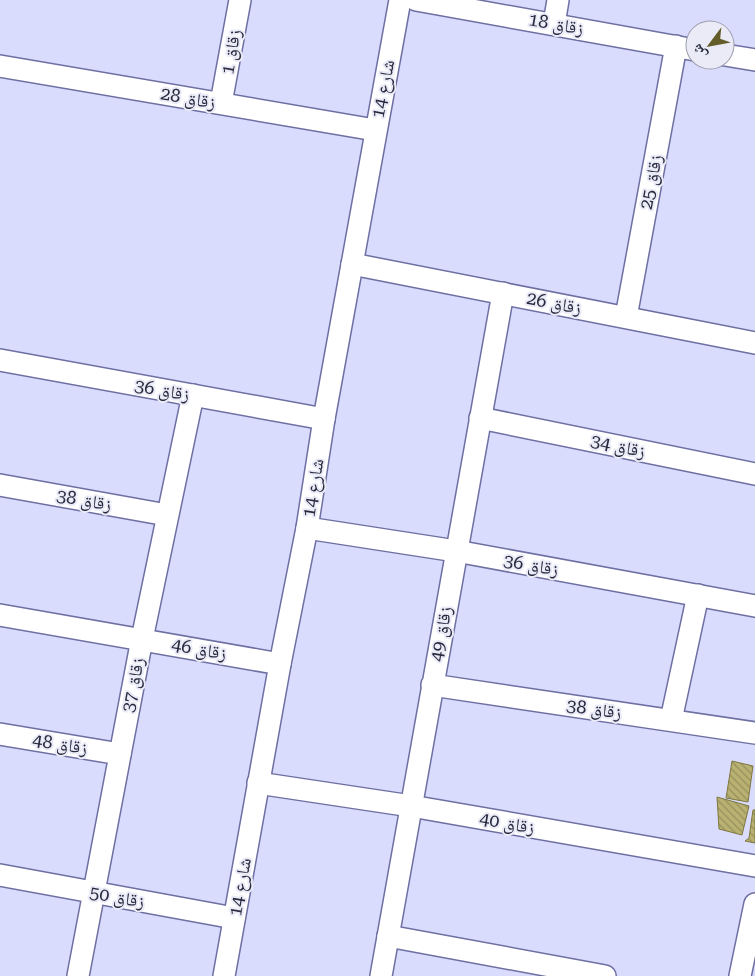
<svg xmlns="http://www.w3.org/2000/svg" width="755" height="976" font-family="'Roboto Serif','Noto Naskh Arabic',serif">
<defs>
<pattern id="building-back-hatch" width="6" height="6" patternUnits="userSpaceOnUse" patternTransform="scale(1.25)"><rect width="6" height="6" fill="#b8b171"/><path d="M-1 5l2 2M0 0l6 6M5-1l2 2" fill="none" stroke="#96905e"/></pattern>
</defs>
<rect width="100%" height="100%" fill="#dadcfe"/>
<!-- building -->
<g fill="url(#building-back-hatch)" stroke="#7e773e">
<path d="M732 761 753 766 748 802 726 798Z"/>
<path d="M717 797 749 806 742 835 719 829Z"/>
<path d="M753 810H755V843L745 841 749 838Z"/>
</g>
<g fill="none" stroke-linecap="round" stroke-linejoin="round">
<!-- minor casing -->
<g stroke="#6e6fa2" stroke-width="24">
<g id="minor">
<path d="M416 0 695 50"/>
<path d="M554 24 558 0"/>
<path d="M725 55 755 60"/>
<path d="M0 66 375 130"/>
<path d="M221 103 240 0"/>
<path d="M352 264 755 343"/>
<path d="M626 317 676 46"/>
<path d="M0 360 324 419"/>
<path d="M480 418 755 474"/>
<path d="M0 485 167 515"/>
<path d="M307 528 456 551 755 606"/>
<path d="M0 615 280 664"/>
<path d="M432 685 755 733"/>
<path d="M671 720 698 595"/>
<path d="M0 734 120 754"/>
<path d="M258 783 411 806 755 866"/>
<path d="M0 875 234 918"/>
<path d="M388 936 605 976"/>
<path d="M78 976 142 639 193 395"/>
<path d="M224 976 280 664 307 528 324 419 400 0"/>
<path d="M381 976 503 293"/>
<path d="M740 976 755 904"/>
</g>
</g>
<!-- minor -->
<use href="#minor" stroke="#fff" stroke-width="21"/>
</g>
<g text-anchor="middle" stroke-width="4" stroke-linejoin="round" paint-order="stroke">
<!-- street labels -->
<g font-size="18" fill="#292a3f" stroke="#eaebf7">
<text transform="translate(556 24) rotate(10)" y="6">زقاق 18</text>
<text transform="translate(231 52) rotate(-80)" y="6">زقاق 1</text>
<text transform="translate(383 89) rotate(-79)" y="6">شارع 14</text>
<text transform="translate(188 98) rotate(10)" y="6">زقاق 28</text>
<text transform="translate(651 182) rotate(-79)" y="6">زقاق 25</text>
<text transform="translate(554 303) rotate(11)" y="6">زقاق 26</text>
<text transform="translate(162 390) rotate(10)" y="6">زقاق 36</text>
<text transform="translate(618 446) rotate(12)" y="6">زقاق 34</text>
<text transform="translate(313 488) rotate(-81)" y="6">شارع 14</text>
<text transform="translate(84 500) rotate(10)" y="6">زقاق 38</text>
<text transform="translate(531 565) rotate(10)" y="6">زقاق 36</text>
<text transform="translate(441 634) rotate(-80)" y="6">زقاق 49</text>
<text transform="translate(199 649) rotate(10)" y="6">زقاق 46</text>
<text transform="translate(133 685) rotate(-79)" y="6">زقاق 37</text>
<text transform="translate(594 709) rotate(8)" y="6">زقاق 38</text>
<text transform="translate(60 744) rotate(9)" y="6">زقاق 48</text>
<text transform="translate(507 823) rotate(10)" y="6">زقاق 40</text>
<text transform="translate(240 887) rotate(-80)" y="6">شارع 14</text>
<text transform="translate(117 897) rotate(10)" y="6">زقاق 50</text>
</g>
</g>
<!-- north arrow -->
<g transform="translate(710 45) rotate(238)"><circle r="24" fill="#eaebf7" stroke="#9d9ead"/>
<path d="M0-4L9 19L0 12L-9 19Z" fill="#635d2a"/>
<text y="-8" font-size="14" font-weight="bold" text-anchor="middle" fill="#292a3f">ش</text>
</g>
</svg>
